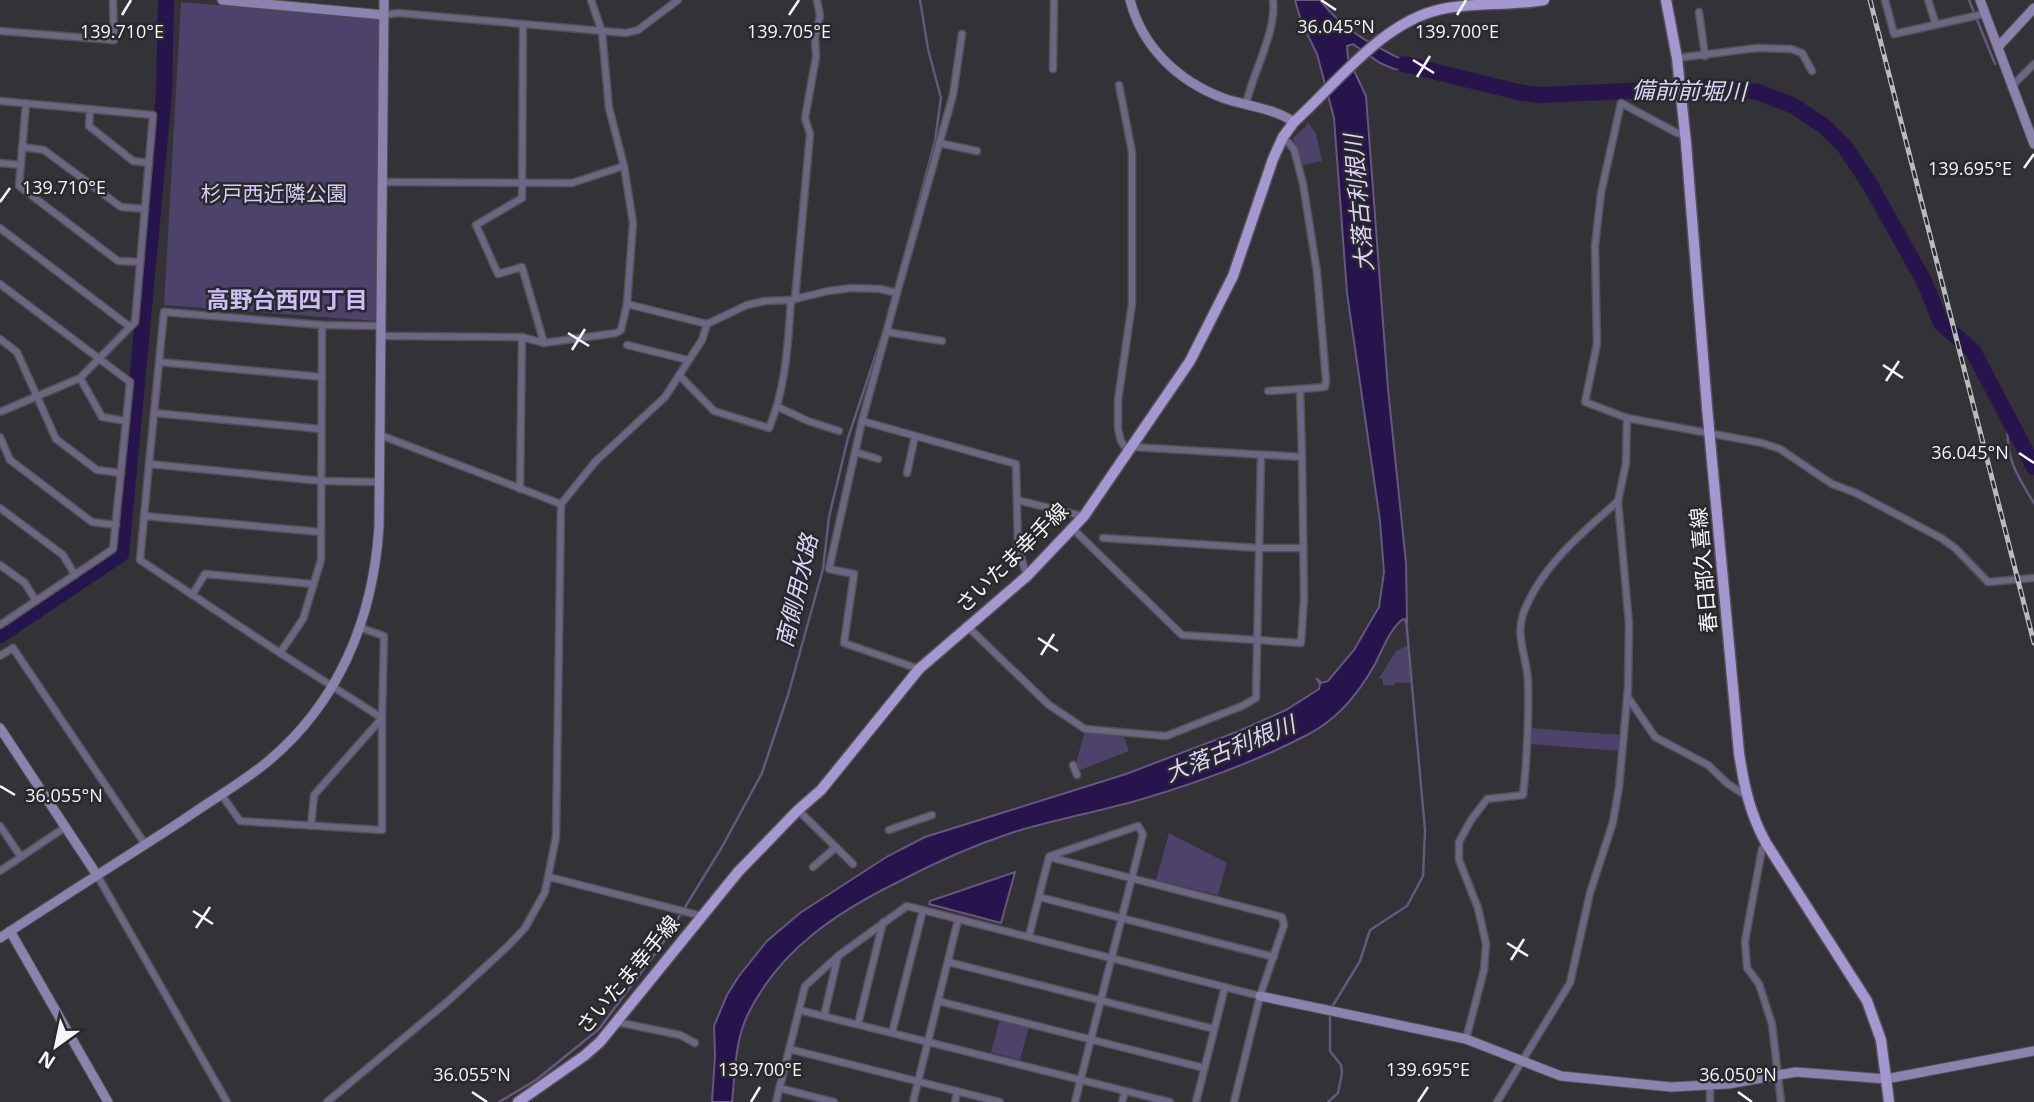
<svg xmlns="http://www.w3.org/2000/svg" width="2034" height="1102" font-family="'Open Sans','Noto Sans JP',sans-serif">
<rect width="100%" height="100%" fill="#333236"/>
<!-- green -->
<g fill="#4d426a">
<path d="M181 2 379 19 376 321 164 305Z"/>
<path d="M1308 122 1316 134 1322 161 1303 165 1293 138 1305 127Z"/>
<path d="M1407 646 1411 683 1397 682 1393 686 1383 685V680L1379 678 1396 651Z"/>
<path d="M1531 728 1622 735 1620 751 1530 744Z"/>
<path d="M1087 733 1124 737 1129 751 1078 771 1075 767 1084 734Z"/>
<path d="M1169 833 1227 863 1218 895 1156 880Z"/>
<path d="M1000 1019 1029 1026 1020 1060 991 1052Z"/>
</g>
<!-- water -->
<g fill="#28144c" stroke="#66577f" stroke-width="2">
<path d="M1295 0H1320C1345 34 1386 52 1424 70L1394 69 1380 63 1353 44 1347 46 1348 58 1366 96 1388 389 1406 563 1407 622 1403 619C1389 630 1383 649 1375 664 1359 693 1337 720 1307 735 1253 763 1197 783 1139 800 1097 812 1053 820 1011 833 972 846 936 862 900 881 837 912 780 949 748 1014 735 1040 735 1074 732 1102H712L715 1056 714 1026 727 995 739 976 767 941 800 913 888 856 925 837 1126 774 1239 731 1286 710 1319 689 1320 684 1316 678 1322 683 1328 681 1354 650 1379 607 1384 572 1380 521 1347 293 1334 118 1317 54 1301 21Z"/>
<path d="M1015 872 1001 923 929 904 930 901Z"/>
</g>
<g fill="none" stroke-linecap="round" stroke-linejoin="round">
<!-- stream -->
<g stroke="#66577f" stroke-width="2.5">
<path d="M1969 0 1995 64"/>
<path d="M896 287 935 141 941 98 928 49 920 0"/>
<path d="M891 307 894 293"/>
<path d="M2009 418C2003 454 2016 474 2034 503"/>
<path d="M1332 1007 1360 961 1370 930 1407 906 1423 876 1425 830 1406 619"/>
<path d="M499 1102 536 1080 599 1029 663 943 722 847 762 773 788 695 823 569 829 517 848 438 883 333"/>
<path d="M1328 1102 1338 1093 1342 1073 1341 1065 1330 1051V1014"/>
</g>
<!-- river -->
<g stroke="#28144c" stroke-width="16">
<path d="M1404 64 1518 92 1540 95 1715 87 1758 92 1794 106 1825 127 1845 147 1869 183 1924 281 1941 323 1973 351 2034 467"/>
<path d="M0 635 121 554 164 93 166 0"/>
</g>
<!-- street casing -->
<g stroke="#525155" stroke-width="9">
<g id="street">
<path d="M591 0 602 32 609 108 624 166 633 223 627 304 707 324 747 305 765 301 791 300 828 291 852 288 880 289 897 293 862 421 1016 464 1018 548 1027 576"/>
<path d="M1885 0 1894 34 1984 14"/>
<path d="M1928 0 1936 25"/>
<path d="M1699 12 1705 56"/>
<path d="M384 15 398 13 626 33 638 30 678 0"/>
<path d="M523 25 522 198 476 225 498 274 522 267 544 343"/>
<path d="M0 31 114 40 113 0"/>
<path d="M1677 58 1757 48 1791 49 1802 53 1812 71"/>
<path d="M1053 69 1054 0"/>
<path d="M1119 85 1132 152V304L1118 400V429L1121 441 1128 452"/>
<path d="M2011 87 2034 64"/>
<path d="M0 101 153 115 135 322 80 378 0 412"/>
<path d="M26 103 19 186 118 261 140 262"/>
<path d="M1246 104C1253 72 1277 31 1273 0"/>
<path d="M90 109 89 126 133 161 149 163"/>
<path d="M1685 135 1677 133 1621 103 1601 193 1595 246 1597 344 1585 402 1627 418 1762 443 1780 449 1832 484 1856 493 1941 538 1955 548 1988 582 2034 578"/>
<path d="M1283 137 1294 149 1303 184 1317 272 1326 380 1325 387 1300 389 1302 457"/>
<path d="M939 143 977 151"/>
<path d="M22 147 44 150 121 207 145 209"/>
<path d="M0 163 21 165"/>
<path d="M382 182 572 183 624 166"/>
<path d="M0 228 130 327"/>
<path d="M0 284 130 382 113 549 0 625"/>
<path d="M897 293 953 95 962 34"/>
<path d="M795 299 810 134 805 118 816 57 815 37 820 16 817 0"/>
<path d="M887 332 942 341"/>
<path d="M381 336 522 337 544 343 616 333 621 330 627 304"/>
<path d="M0 339 17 352 56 439 97 470 121 473"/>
<path d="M627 345 688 360"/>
<path d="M159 362 322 377"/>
<path d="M679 375 714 411 769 428C786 388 788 343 791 300"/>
<path d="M80 378 102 417 126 421"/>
<path d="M1268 391 1300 389"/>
<path d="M778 407 808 421 839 431"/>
<path d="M154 413 321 429"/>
<path d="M862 421 829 569 854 574 844 643 919 669"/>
<path d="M0 437 10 460 92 522 116 525"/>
<path d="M855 452 878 459"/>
<path d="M149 464 164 312 322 325 381 326"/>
<path d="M907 473 915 436"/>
<path d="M520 489 522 337"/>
<path d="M1017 500 1083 516"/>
<path d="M561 504 595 462 665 397 702 340 707 324"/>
<path d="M0 508 63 555 75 575"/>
<path d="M144 516 321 532"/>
<path d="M1073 529 1182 635 1301 643 1304 598 1302 457 1132 447"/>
<path d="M1103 538 1259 548H1303"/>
<path d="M0 565 25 583 36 601"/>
<path d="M192 595 205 574 313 584"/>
<path d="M968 627 1049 705 1085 729 1166 736 1242 706 1256 698 1261 455"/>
<path d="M280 653 140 560 149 464 321 481 379 482"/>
<path d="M0 656 13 648 145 844"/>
<path d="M1627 696 1655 737 1708 765 1728 784 1745 795"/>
<path d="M1073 765 1077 775"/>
<path d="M221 794 240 821 382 830V718L280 653 303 619 321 560 322 325"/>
<path d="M798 810 853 864"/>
<path d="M0 826 21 857"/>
<path d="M311 826 314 795 382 718 384 636 361 628"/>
<path d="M889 830 932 815"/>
<path d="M1766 843 1762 849 1745 941 1747 968 1759 984 1772 1024 1781 1102"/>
<path d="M1050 856 1138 826 1143 834 1075 1102"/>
<path d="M813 867 836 847"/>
<path d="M0 871 64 828"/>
<path d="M97 875 227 1102"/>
<path d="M549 877 702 916"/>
<path d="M1039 897 1274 957"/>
<path d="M1029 936 1049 857 1282 917 1284 925 1260 996 1234 1102"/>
<path d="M948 962 1214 1029"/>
<path d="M938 1001 1204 1068"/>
<path d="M799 1010 1170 1102"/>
<path d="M824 1016 838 956"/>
<path d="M617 1022 680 1035 695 1043"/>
<path d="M858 1024 883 922"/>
<path d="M892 1033 923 910"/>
<path d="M1466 1039 1484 970 1486 944 1478 908 1459 860V842L1471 820 1487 799 1523 795C1527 759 1529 720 1528 683 1528 660 1515 638 1523 614 1540 567 1582 533 1618 501"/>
<path d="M789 1049 1000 1102"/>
<path d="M1710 1086V1102"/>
<path d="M779 1088 834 1102"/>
<path d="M327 1102 447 1002 508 946 525 928 545 892 556 837 561 504 380 435"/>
<path d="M776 1102 805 986 838 956 907 906 1260 996"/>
<path d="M913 1102 958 920"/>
<path d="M955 1102 957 1091"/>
<path d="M1122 1102 1125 1091"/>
<path d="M1196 1102 1225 987"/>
<path d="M1497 1102 1570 983 1590 893 1613 822 1619 787 1628 688 1629 624 1618 501 1626 463 1627 418"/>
</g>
</g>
<!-- secondary casing -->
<g stroke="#525155" stroke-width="11">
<g id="secondary">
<path d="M222 0 384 15"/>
<path d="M1130 0C1142 47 1178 81 1223 98 1246 106 1274 108 1294 122"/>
<path d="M1980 0 2034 144"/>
<path d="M1998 47 2034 8"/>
<path d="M0 728 97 875"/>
<path d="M10 931 108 1102"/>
<path d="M0 938C60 898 122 860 183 820 210 801 240 784 266 763 339 703 373 619 379 527L384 0"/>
<path d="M1260 996 1466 1039 1561 1076 1671 1087 1728 1084 1796 1072 1886 1079 2034 1051"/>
</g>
</g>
<!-- primary casing -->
<g stroke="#525155" stroke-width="13">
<g id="primary">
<path d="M1666 0 1677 58 1686 143 1707 407 1739 753C1744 786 1750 814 1766 843L1867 1001 1881 1040 1889 1102"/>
<path d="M518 1102 584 1056 600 1042 738 872 798 810 821 790 919 669 1027 576 1084 516 1190 361 1233 276 1273 159 1283 137 1294 122C1337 83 1383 21 1442 9 1475 2 1510 6 1544 0"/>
</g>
</g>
<!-- street -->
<use href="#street" stroke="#6c6682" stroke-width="6"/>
<!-- secondary -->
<use href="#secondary" stroke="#8c82ae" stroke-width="9"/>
<!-- primary -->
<use href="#primary" stroke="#a597d0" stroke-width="10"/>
<!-- rail casing -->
<g stroke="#bbbabd" stroke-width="5">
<path id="rail" d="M1870 0 2034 643"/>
</g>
<!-- rail -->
<use href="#rail" stroke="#29282c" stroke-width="2.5" stroke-dasharray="8" stroke-linecap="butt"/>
</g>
<!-- ticks -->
<path fill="none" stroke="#f5f4f7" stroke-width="2.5" d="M1321 0 1336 10M122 15 131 0M789 15 799 0M1457 15 1466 0M1413 60 1434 73M1417 77 1430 56M2024 168 2034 154M0 202 10 188M568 333 589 346M572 350 585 329M1883 365 1903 378M1886 381 1899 361M2019 453 2034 463M1038 638 1058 651M1041 655 1054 634M0 786 15 795M193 911 213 924M196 928 210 907M1507 943 1528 956M1511 960 1524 939M472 1092 487 1102M1738 1092 1752 1102M751 1102 760 1087M1418 1102 1428 1087"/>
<g text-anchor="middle" stroke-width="5" stroke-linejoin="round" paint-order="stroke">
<!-- park labels -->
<g font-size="21" fill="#d6cef3" stroke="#29282c">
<text x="274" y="201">杉戸西近隣公園</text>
</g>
<!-- street labels -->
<g font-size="21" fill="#f5f4f7" stroke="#29282c">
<text transform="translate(1012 558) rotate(-44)" y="7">さいたま幸手線</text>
<text transform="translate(1704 570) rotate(-95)" y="7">春日部久喜線</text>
<text transform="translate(628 975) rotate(-50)" y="7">さいたま幸手線</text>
</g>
<!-- water labels -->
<g font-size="23" font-style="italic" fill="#dcd4f9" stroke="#29282c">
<text transform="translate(1689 91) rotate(1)" y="8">備前前堀川</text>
<text transform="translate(1359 203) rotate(-95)" y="8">大落古利根川</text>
<text transform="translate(797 591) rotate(-77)" y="8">南側用水路</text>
<text transform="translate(1230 749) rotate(-22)" y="8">大落古利根川</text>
</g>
<!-- neighbourhood labels -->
<g font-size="23" font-weight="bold" fill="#ccbff8" stroke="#29282c">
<text x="287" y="308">高野台西四丁目</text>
</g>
</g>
<g font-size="18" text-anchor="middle" fill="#f5f4f7" stroke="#29282c" stroke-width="5" stroke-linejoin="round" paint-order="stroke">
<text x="1336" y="33">36.045°N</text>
<text x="122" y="38">139.710°E</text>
<text x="789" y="38">139.705°E</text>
<text x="1457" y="38">139.700°E</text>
<text x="1970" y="175">139.695°E</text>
<text x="64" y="194">139.710°E</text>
<text x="1970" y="459">36.045°N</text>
<text x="64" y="802">36.055°N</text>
<text x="760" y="1076">139.700°E</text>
<text x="1428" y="1076">139.695°E</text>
<text x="472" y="1081">36.055°N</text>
<text x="1738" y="1081">36.050°N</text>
</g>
<!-- north arrow -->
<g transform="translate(56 1046) rotate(213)" stroke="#29282c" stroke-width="5" paint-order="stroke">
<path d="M0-5L12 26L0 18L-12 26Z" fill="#f5f4f7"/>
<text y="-10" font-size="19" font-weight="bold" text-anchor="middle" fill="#f5f4f7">N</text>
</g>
</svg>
